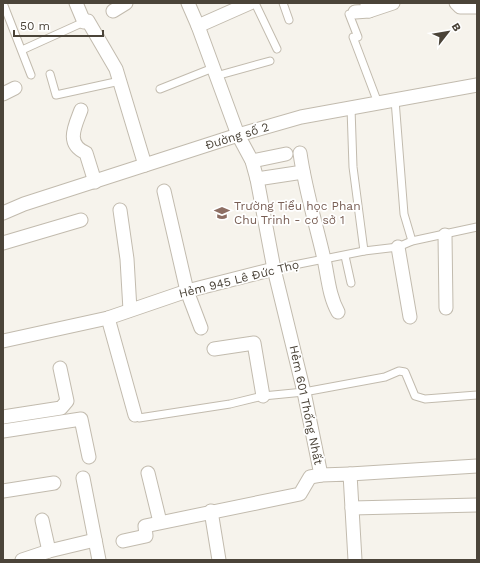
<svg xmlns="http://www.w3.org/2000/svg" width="480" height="563" font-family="'Work Sans',sans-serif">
<rect width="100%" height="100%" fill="#f6f3ec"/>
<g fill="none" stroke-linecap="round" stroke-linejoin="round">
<!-- service casing -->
<g stroke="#c2bbae" stroke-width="9">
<g id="service">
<path d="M3 3 31 75"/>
<path d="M255 3 277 49"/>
<path d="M283 3 289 20"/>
<path d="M349 14 358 37H353L378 103"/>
<path d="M22 50 84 22"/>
<path d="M50 74 56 95 120 81"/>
<path d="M216 76 270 61"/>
<path d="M160 89 213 68"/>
<path d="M395 100 404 214 412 241"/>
<path d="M351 108 353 167 364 251"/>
<path d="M345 256 351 283"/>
<path d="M274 269 364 251 398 247 412 241 477 227"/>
<path d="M135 415 139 418 230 404 263 396 304 392 385 377 399 371 405 372 415 396 425 399 477 395"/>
</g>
</g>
<!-- minor casing -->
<g stroke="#c2bbae" stroke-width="15">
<g id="minor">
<path d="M76 3 84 22 88 21 116 69 145 165"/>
<path d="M188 3 198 26 238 135 252 161 257 179 274 269 304 392 321 475 350 474 355 560"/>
<path d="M456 3 460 7H477"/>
<path d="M113 11 126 3"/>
<path d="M369 11 393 3"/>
<path d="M355 12 369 11 367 4"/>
<path d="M198 26 250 3"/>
<path d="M3 94 15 88"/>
<path d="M81 110C75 126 65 144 86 153L95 182"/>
<path d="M300 153C305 189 316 224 324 259 328 277 329 296 338 312"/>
<path d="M252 161 286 154"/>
<path d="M257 179 303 172"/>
<path d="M164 191 187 291 201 328"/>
<path d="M120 210 127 259 130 310"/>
<path d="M3 213 24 204 238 135 301 117 477 85"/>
<path d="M445 235 446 308"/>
<path d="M3 243 81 220"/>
<path d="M398 247 410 317"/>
<path d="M108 318 135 415"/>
<path d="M3 341 108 318 187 291 274 269"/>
<path d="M214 349 254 343 263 396"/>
<path d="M3 417 61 408 67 401 60 368"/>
<path d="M3 431 81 419 89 457"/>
<path d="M148 473 160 522"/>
<path d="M350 474 477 466"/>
<path d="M83 478 99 560"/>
<path d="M3 491 54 483"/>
<path d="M352 508 477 505"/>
<path d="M211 511 219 560"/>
<path d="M42 520 49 551"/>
<path d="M123 541 146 536 145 526 300 494 310 477 321 475"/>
<path d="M22 560 49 551 95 540"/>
</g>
</g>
<!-- service -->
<use href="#service" stroke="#fff" stroke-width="7"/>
<!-- minor -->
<use href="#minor" stroke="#fff" stroke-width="13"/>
</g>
<!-- icons -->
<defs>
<g id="school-bare" transform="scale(1.2)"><path d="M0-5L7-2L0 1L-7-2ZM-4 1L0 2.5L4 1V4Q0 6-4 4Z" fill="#8d6e63" stroke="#fff" stroke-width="2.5" paint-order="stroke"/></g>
</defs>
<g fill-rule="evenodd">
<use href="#school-bare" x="222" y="213"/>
</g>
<g text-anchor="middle" stroke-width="3.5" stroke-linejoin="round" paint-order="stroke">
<!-- street labels -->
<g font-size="12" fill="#4b4439" stroke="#fff">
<text transform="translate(237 136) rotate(-17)" y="4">Đường số 2</text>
<text transform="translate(239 279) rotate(-14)" y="4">Hẻm 945 Lê Đức Thọ</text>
<text transform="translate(306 405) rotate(78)" y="4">Hẻm 601 Thống Nhất</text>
</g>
<!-- education labels -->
<g font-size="12" fill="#785e54" stroke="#fff" text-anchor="start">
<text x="234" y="210">Trường Tiểu học Phan<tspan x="234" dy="14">Chu Trinh - cơ sở 1</tspan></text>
</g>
</g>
<!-- border -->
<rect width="480" height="563" fill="none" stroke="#4b4439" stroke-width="8"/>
<!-- north arrow -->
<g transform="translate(448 32) rotate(59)" stroke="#ffffff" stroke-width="3" paint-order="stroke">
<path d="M0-3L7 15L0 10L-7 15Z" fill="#4b4439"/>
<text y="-6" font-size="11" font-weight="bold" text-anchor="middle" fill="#4b4439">B</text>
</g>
<!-- scale -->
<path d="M14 30v6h89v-6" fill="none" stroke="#4b4439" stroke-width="2"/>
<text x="20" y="30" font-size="12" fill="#4b4439" stroke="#ffffff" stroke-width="3" paint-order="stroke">50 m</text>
</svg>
